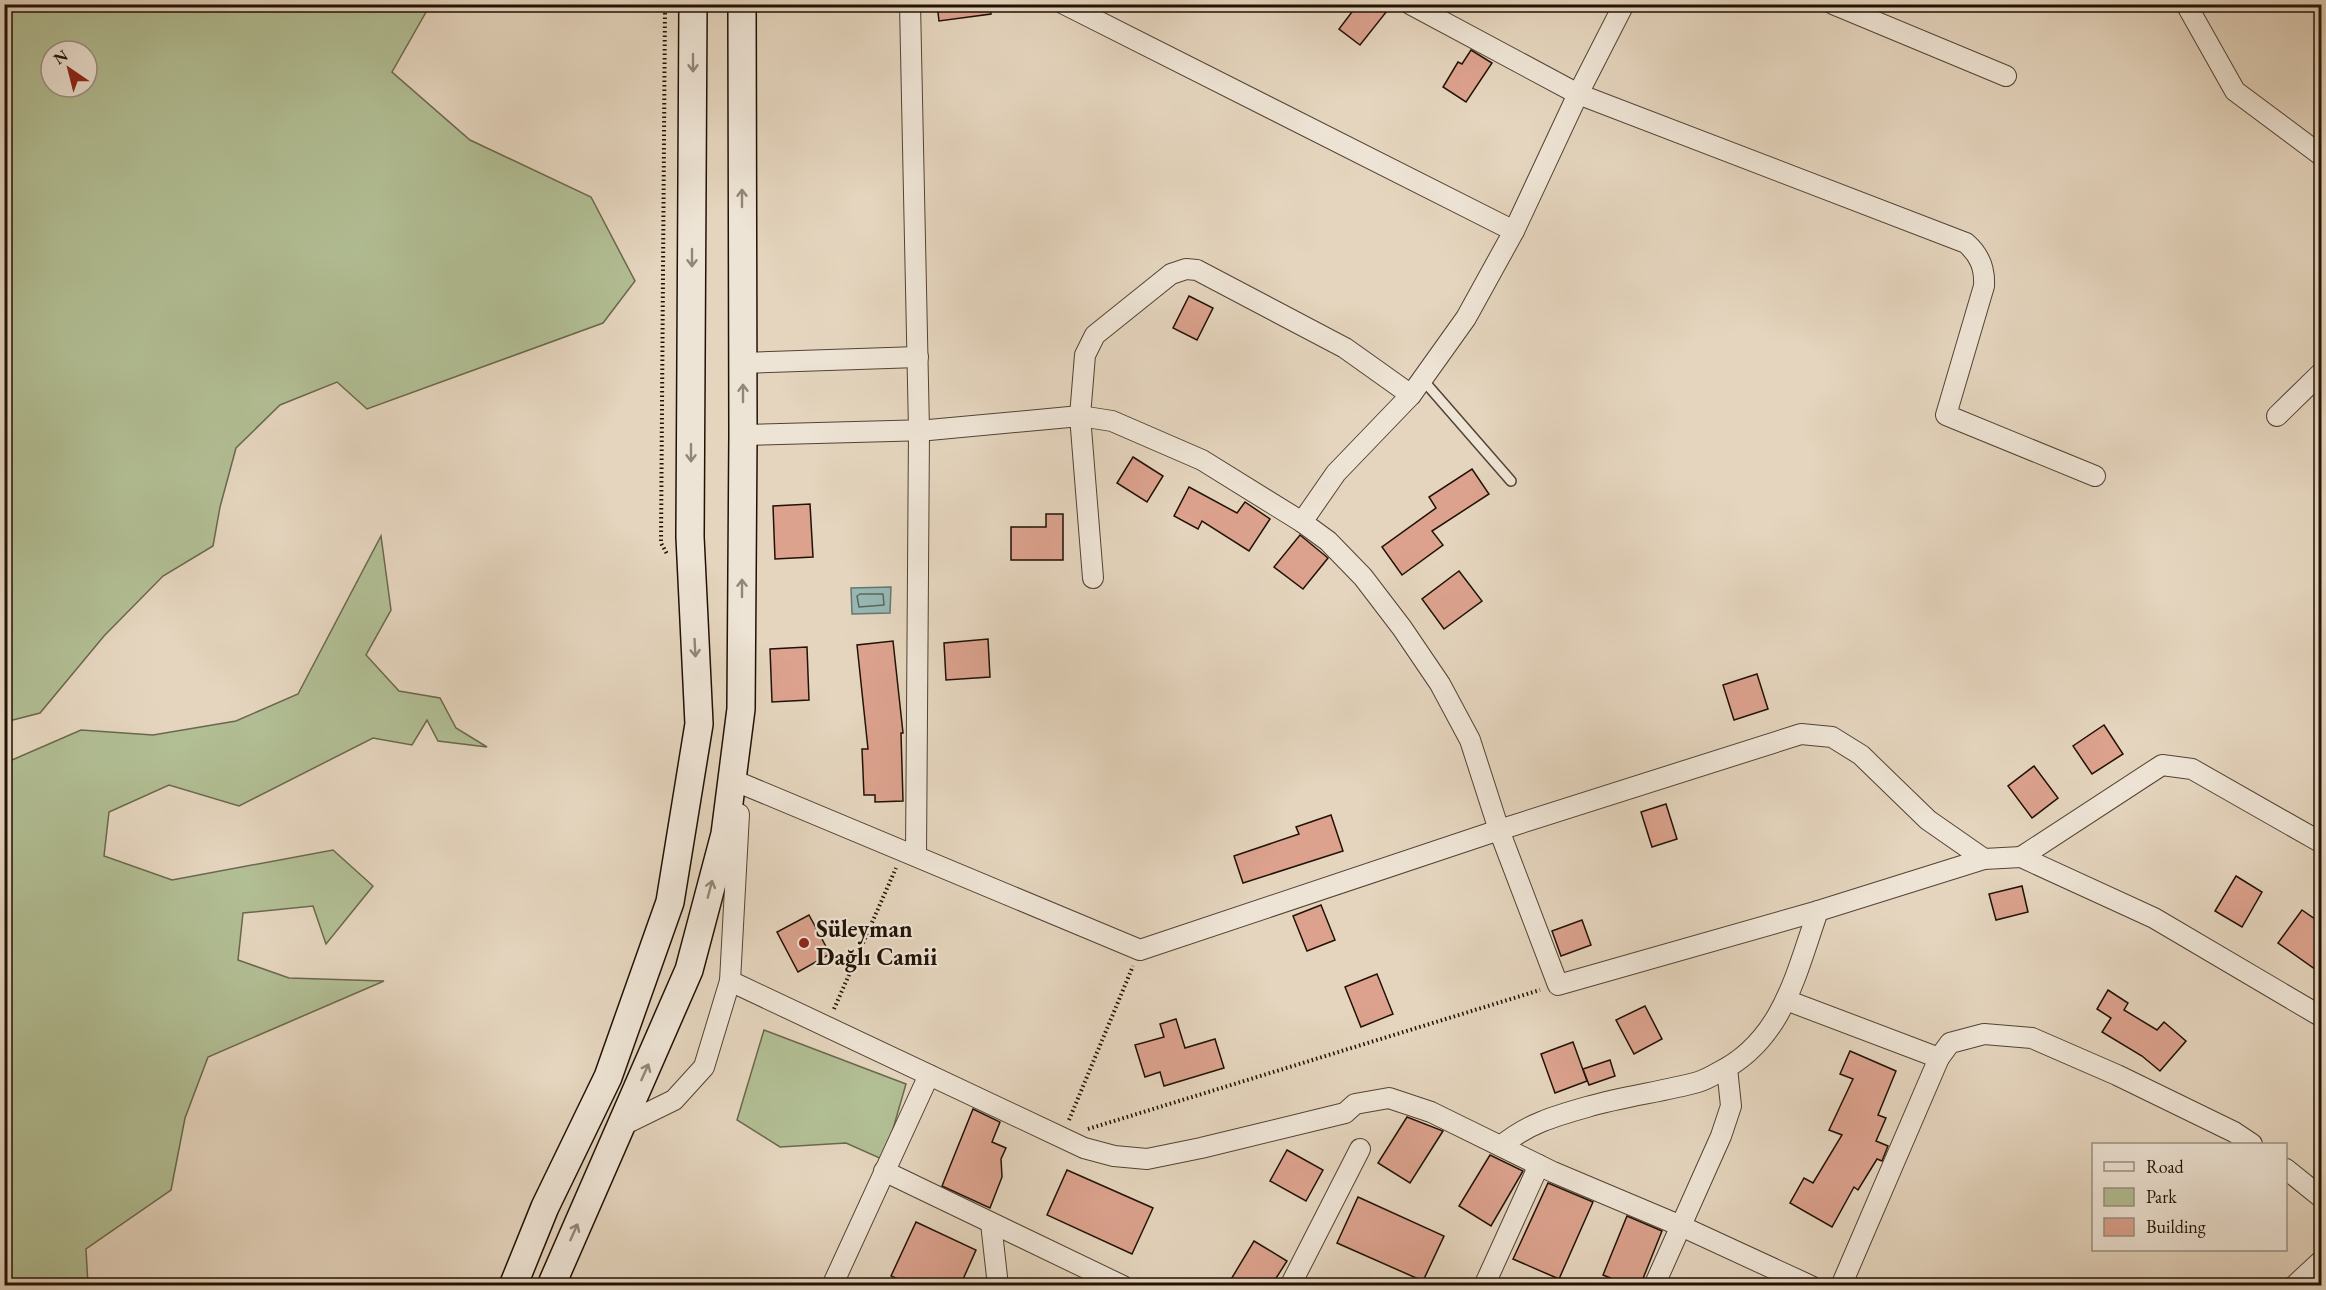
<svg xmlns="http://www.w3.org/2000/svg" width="2326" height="1290" font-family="'EB Garamond',serif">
<rect width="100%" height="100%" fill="#e5d5be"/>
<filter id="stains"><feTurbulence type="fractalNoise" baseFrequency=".00333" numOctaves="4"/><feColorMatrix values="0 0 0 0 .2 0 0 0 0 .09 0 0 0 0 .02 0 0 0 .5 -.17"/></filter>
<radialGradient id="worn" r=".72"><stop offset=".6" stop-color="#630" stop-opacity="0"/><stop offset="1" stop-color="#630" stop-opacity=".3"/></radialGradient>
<!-- green -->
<g fill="#b2be94" stroke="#6a684c" stroke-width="1.5" fill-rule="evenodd">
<path d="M5 4 430 5 392 72 470 140 591 197 635 281 603 323 367 409 337 382 280 405 236 448 220 507 213 546 163 576 104 636 40 713 5 722ZM51 51H87V87H51Z"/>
<path d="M381 536 391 610 366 655 399 691 440 698 456 728 487 747 438 741 427 720 412 745 373 738 239 806 169 785 109 812 104 856 172 880 333 850 373 886 326 944 313 906 243 913 238 960 289 978 384 981 208 1057 185 1118 171 1190 86 1249 88 1285H5V763L81 730 153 735 236 721 298 694Z"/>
<path d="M764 1030 906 1084 884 1160 846 1143 780 1147 737 1120Z"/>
</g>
<!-- water -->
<path fill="#96b8b4" stroke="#67766e" stroke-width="1.5" d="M891 587 890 613 852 614 851 588Z"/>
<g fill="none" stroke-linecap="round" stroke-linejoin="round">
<!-- shore -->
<path stroke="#5c655c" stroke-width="1.5" d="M860 594H883L884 605 859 607 857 596Z"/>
</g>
<!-- building -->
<g fill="#dca28e" stroke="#211205" stroke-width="1.5">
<path d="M937 4H990L991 14 939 21Z"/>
<path d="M1358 4H1378L1387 11 1360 45 1339 29Z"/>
<path d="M1471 50 1492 63 1466 102 1443 87 1458 62 1462 64Z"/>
<path d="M1189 296 1213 308 1197 340 1173 328Z"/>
<path d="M1133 457 1163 476 1147 502 1117 483Z"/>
<path d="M1472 469 1489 494 1432 531 1443 545 1402 575 1382 547 1436 508 1429 497Z"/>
<path d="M1189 487 1237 513 1245 502 1270 519 1249 551 1202 521 1198 529 1174 516Z"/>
<path d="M810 504 813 557 775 559 773 506Z"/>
<path d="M1046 514H1063V560H1011V527H1046Z"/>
<path d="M1300 535 1328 558 1303 589 1274 567Z"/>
<path d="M1459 571 1482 601 1444 629 1422 599Z"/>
<path d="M988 639 990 677 946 680 944 643Z"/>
<path d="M893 641 903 733H901L903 801 875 802V795H864L862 749H868L857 645Z"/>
<path d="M807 647 809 700 772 702 770 649Z"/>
<path d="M1757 674 1768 709 1734 720 1723 685Z"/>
<path d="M2104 725 2123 754 2092 774 2073 746Z"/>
<path d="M2034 766 2058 798 2032 818 2008 786Z"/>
<path d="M1666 804 1677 839 1652 847 1641 812Z"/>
<path d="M1331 815 1343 851 1243 883 1234 856 1299 834 1296 827Z"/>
<path d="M2236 876 2262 892 2242 927 2215 911Z"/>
<path d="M2022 886 2028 912 1996 920 1989 894Z"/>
<path d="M1321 905 1335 940 1307 951 1293 916Z"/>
<path d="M2302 910 2322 924V974L2278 943Z"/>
<path d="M809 915 830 954 798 972 777 932Z"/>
<path d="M1582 920 1591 945 1561 956 1552 931Z"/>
<path d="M1377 974 1393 1014 1361 1027 1345 987Z"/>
<path d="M2108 990 2128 1003 2124 1010 2157 1030 2164 1022 2186 1041 2160 1071 2142 1056 2102 1032 2111 1018 2097 1009Z"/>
<path d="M1645 1006 1662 1039 1634 1054 1616 1020Z"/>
<path d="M1176 1019 1185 1048 1215 1039 1224 1068 1164 1086 1160 1072 1145 1077 1135 1045 1164 1037 1160 1024Z"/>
<path d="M1573 1042 1587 1081 1555 1093 1541 1054Z"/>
<path d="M1850 1051 1896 1071 1878 1115 1886 1118 1876 1141 1888 1146 1882 1161 1877 1159 1858 1190 1854 1187 1832 1227 1790 1203 1804 1178 1813 1183 1842 1135 1829 1130 1853 1079 1840 1074Z"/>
<path d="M1610 1060 1615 1076 1589 1085 1583 1069Z"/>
<path d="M973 1109 1000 1122 992 1142 1006 1148 1001 1159 1002 1177 990 1208 942 1186Z"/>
<path d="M1407 1117 1443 1131 1410 1183 1378 1163Z"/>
<path d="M1287 1150 1323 1170 1306 1201 1270 1181Z"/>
<path d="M1490 1155 1523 1171 1491 1226 1459 1206Z"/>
<path d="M1067 1170 1153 1208 1132 1254 1047 1215Z"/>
<path d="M1548 1183 1593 1202 1559 1279 1513 1259Z"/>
<path d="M1358 1197 1444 1236 1423 1281 1337 1243Z"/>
<path d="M1627 1216 1662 1231 1640 1286H1630L1603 1275Z"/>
<path d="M916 1222 976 1250 960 1286H913L891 1276Z"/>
<path d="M1254 1241 1287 1261 1271 1286H1227Z"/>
</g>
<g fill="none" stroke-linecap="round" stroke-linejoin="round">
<!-- lane casing -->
<g stroke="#524333" stroke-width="12">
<path id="lane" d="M1423 380 1511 481"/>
</g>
<!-- street casing -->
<g stroke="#524333" stroke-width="22">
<g id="street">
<path d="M910 4 919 430 916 856"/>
<path d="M1064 4 1514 231"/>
<path d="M1410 4 1578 94 1966 243C1980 255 1985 268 1984 286L1946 415 2095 476"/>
<path d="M1833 4 2006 76"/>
<path d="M2186 4 2235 91 2322 156"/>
<path d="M743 363 918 357"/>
<path d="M2277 416 2322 372"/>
<path d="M743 435 929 430 1080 416 1112 421 1202 460 1302 522 1328 541 1363 577 1402 628 1440 684 1470 740 1499 830 1558 985 1818 911 1984 859 2021 857 2154 918 2322 1017"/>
<path d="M1302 522 1336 473 1411 395 1466 318 1514 231 1578 94 1624 4"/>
<path d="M1093 578 1080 416 1085 355 1095 335 1171 274 1186 269 1197 270 1345 348 1411 395"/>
<path d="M740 783 1140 950 1499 830 1801 734 1832 737 1861 755 1928 820 1984 859"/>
<path d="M2021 857 2162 765 2192 769 2322 843"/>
<path d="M730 981 1084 1148 1114 1156 1147 1159 1201 1148 1345 1113 1355 1104 1389 1098 1431 1112 1553 1172 1681 1226 1811 1286"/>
<path d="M1786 1000 1939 1058 1950 1043 1984 1034 2032 1038 2117 1075 2234 1132 2252 1144"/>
<path d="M621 1126 674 1100 704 1067 730 981 739 814"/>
<path d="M1501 1146C1527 1124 1555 1116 1587 1107 1624 1096 1662 1092 1698 1082 1705 1080 1712 1076 1719 1072 1783 1040 1796 973 1818 911"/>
<path d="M2286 1169 2322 1198"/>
<path d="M884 1171 1123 1286"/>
<path d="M991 1223 998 1286"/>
<path d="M832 1286 929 1075"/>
<path d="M1290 1286 1360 1149"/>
<path d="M1484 1286 1539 1165"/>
<path d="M1654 1286 1721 1136 1731 1106 1727 1068"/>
<path d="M1841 1286 1939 1058"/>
<path d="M2294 1286 2322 1260"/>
</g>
</g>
<!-- secondary casing -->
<g stroke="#211205" stroke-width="30">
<g id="secondary">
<path d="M513 1286 545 1207 608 1077 670 902 699 724 690 537 693 4"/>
<path d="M551 1286 689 970 725 834 741 709 743 435 742 4"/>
</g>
</g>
<!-- path -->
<g stroke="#211205" stroke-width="4" stroke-dasharray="1.5 3" stroke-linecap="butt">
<path d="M665 4 661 543 667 554"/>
<path d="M834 1009 896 868"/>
<path d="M1069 1120 1133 966"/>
<path d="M1088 1129 1540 990"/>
</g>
<!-- lane -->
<use href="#lane" stroke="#eee4d5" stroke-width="9"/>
<!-- street -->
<use href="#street" stroke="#eee4d5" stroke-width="20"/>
<!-- secondary -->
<use href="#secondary" stroke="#eee4d5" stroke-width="27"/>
</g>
<!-- one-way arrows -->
<defs><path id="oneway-shaft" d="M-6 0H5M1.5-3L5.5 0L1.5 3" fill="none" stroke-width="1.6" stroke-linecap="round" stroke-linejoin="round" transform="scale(1.5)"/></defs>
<g stroke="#928677">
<use href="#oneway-shaft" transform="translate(693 63) rotate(90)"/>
<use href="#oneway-shaft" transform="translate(742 198) rotate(-90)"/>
<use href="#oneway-shaft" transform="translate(692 258) rotate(90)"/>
<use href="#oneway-shaft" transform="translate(743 393) rotate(-90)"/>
<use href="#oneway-shaft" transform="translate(691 453) rotate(90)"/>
<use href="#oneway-shaft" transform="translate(742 588) rotate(-90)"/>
<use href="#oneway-shaft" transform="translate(695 648) rotate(87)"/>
<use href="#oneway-shaft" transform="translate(710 889) rotate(-75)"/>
<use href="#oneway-shaft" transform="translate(645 1072) rotate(-66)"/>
<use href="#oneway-shaft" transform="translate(574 1232) rotate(-66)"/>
</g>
<!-- markers -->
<circle fill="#8f2418" stroke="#eee4d5" stroke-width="2" cx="804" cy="943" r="6"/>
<g text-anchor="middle" stroke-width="4.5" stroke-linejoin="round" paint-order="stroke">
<!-- poi labels -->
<g font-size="24" font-weight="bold" fill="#211205" stroke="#eee4d5" text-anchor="start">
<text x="816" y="937">Süleyman<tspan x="816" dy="28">Dağlı Camii</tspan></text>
</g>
</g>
<!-- margin -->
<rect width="2326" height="1290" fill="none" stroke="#e5d5be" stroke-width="24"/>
<rect x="6" y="6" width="2314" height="1278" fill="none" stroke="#211205" stroke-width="3"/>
<rect x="12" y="12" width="2302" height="1266" fill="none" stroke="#211205" stroke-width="1.5"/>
<!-- legend -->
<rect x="2092" y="1143" width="195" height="108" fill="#eee4d5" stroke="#9c9082" stroke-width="1.5"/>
<rect x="2104" y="1162" width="30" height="9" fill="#eee4d5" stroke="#9c9082" stroke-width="1.5"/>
<text x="2146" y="1173" font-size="18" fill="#211205">Road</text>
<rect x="2104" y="1188" width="30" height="18" fill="#b2be94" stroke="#9c9082" stroke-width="1.5"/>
<text x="2146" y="1203" font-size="18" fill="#211205">Park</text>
<rect x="2104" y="1218" width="30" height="18" fill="#dca28e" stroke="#9c9082" stroke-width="1.5"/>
<text x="2146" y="1233" font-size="18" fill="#211205">Building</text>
<!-- north arrow -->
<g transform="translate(69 69) rotate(325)"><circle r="28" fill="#eee4d5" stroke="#9c9082" stroke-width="1.5"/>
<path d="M0-4.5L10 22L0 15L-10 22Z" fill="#8f2418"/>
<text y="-9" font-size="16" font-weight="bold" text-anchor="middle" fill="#211205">N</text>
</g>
<rect width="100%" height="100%" filter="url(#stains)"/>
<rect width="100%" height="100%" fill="url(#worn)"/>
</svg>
